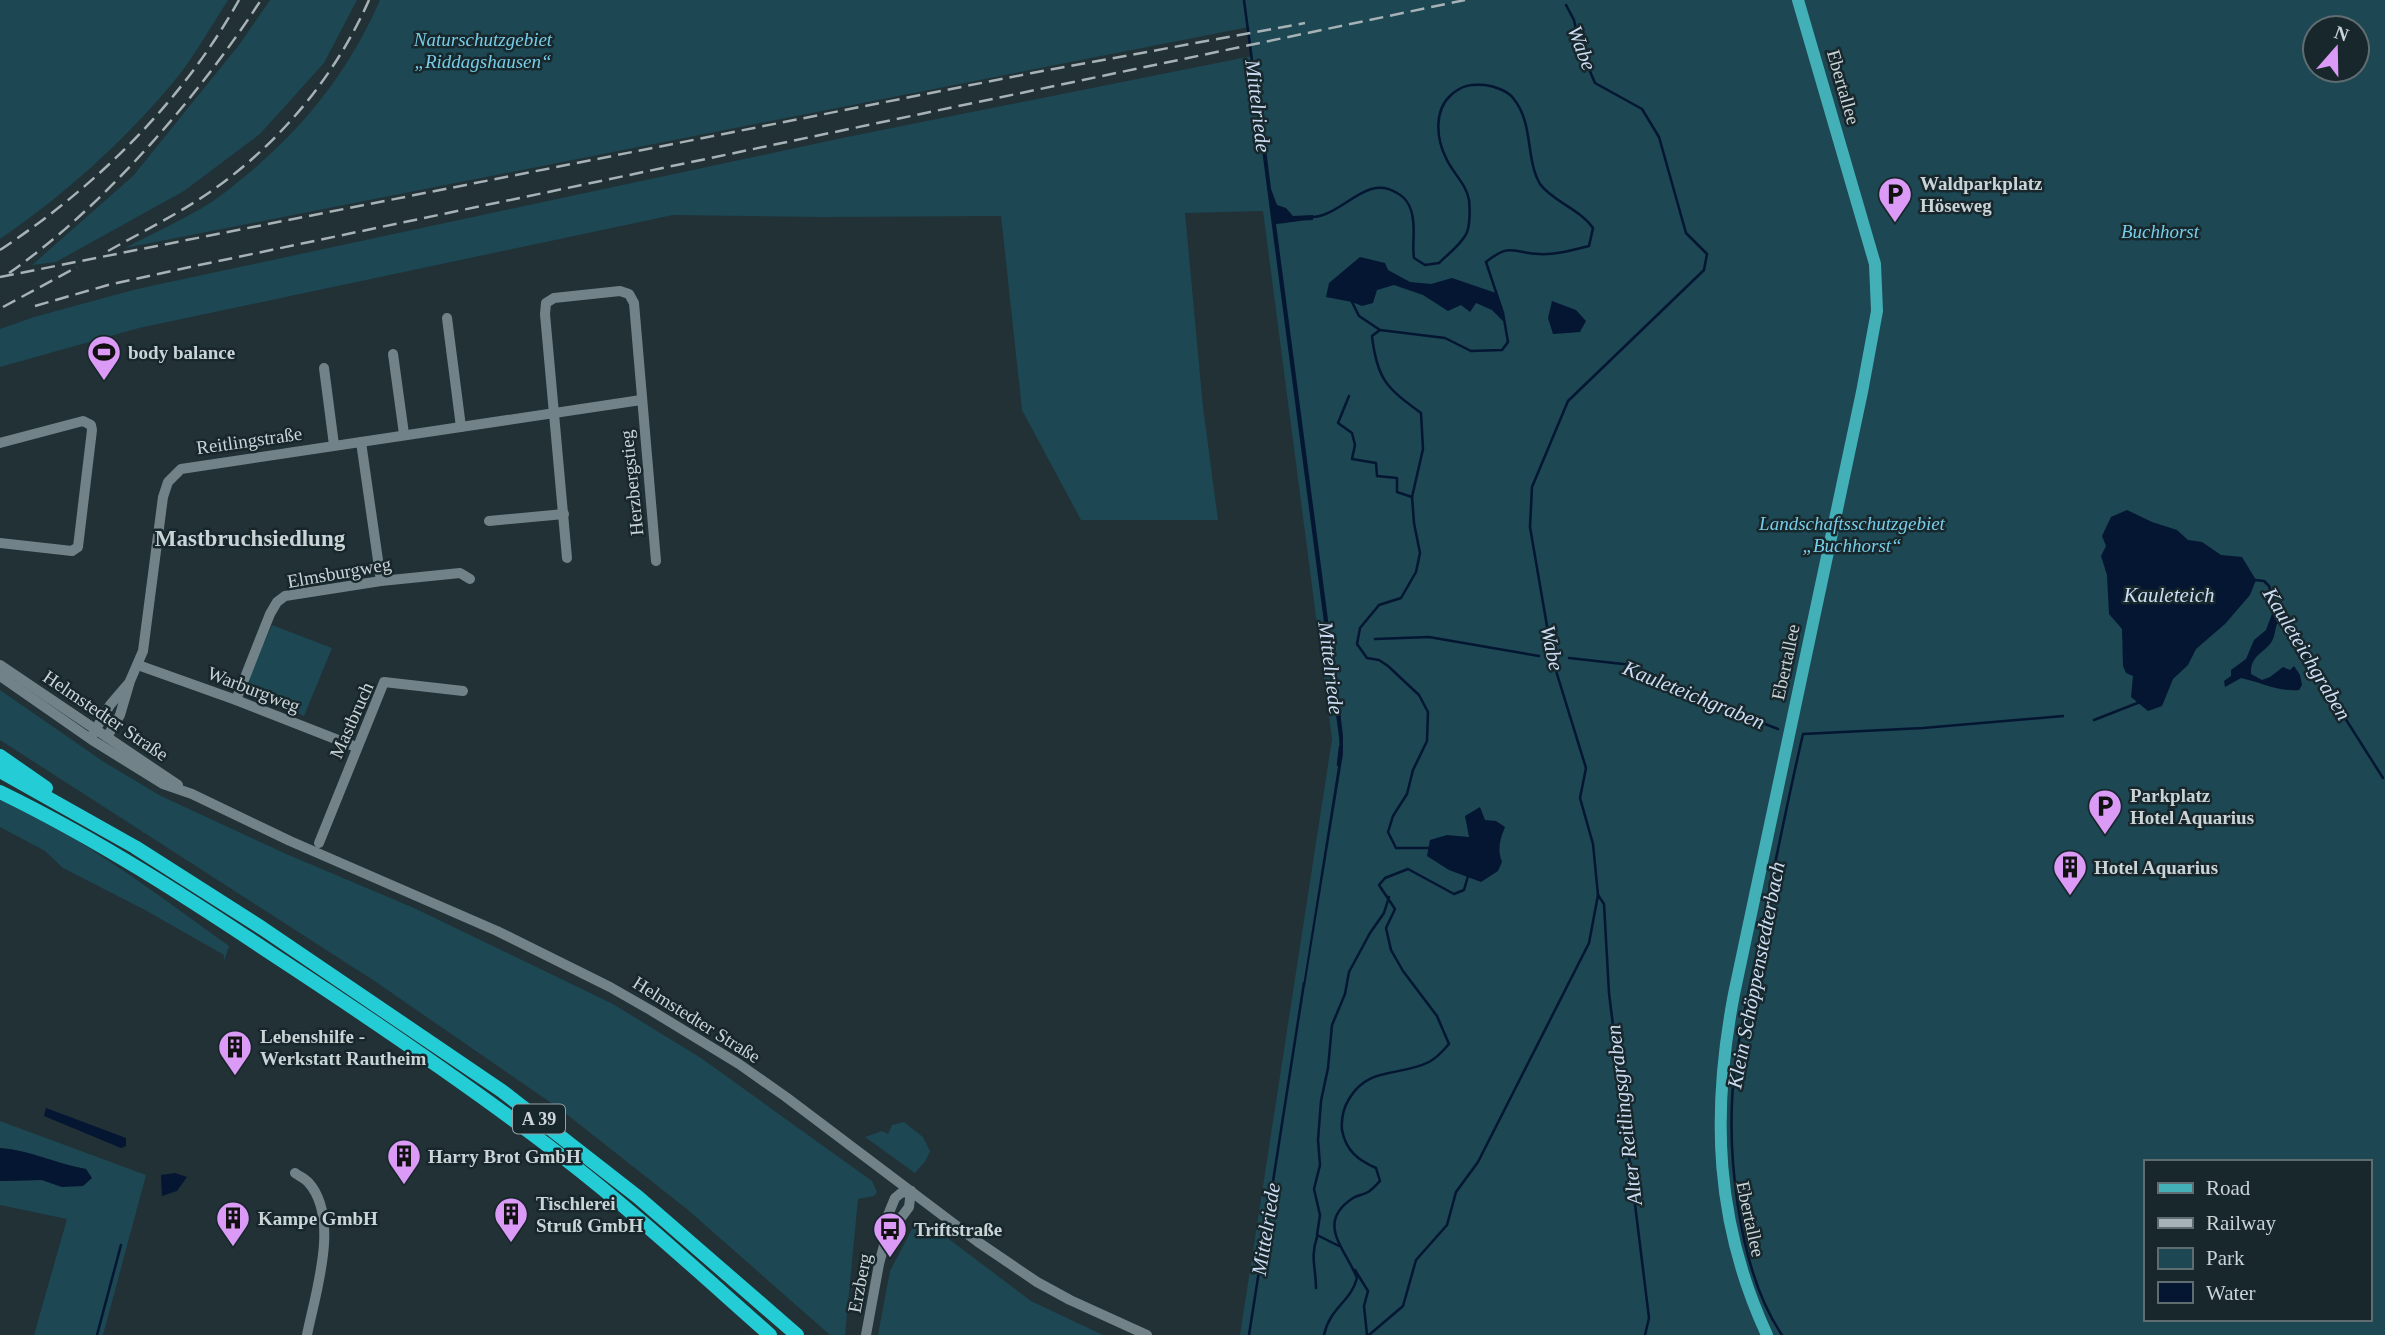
<svg xmlns="http://www.w3.org/2000/svg" width="2385" height="1335" font-family="Georgia,serif">
<rect width="100%" height="100%" fill="#213136"/>
<!-- green -->
<g fill="#1c4753" fill-rule="evenodd">
<path d="M0 0H228C210 28 193 59 171 85 122 143 63 196 0 239Z"/>
<path d="M270 0H357L324 63 260 134 184 191 56 262 32 265 133 176 239 45Z"/>
<path d="M380 0H2385V1335H1240L1332 739 1263 211 1185 213 1203 407 1218 520H1081L1022 410 1001 216 824 217 673 215 139 328 0 367V329L34 317 137 289 842 138 1252 56 1249 27 125 248C153 233 183 220 210 203 222 196 233 185 244 177 304 128 349 71 380 0ZM2315 28H2357V70H2315ZM2145 1162H2369V1319H2145Z"/>
<path d="M272 625 332 648 304 716 249 693 246 685 249 678Z"/>
<path d="M0 690 104 762 161 796 284 853 414 908 613 1004 701 1058 872 1181 877 1192 874 1196 858 1199 845 1335H830L688 1210 560 1109 373 980 0 740Z"/>
<path d="M0 799C83 837 155 893 229 946L224 961V955L145 910 63 868 45 851 0 827Z"/>
<path d="M0 1121 146 1175 103 1335H34L67 1219 0 1205V1181L42 1180 62 1187 86 1169C57 1164 30 1150 0 1148Z"/>
<path d="M904 1122 923 1137 930 1151 926 1160 915 1173 865 1137 882 1131 888 1134 892 1125Z"/>
<path d="M933 1227 1031 1301 1103 1335H878L890 1271 912 1229Z"/>
</g>
<!-- water -->
<g fill="#041632">
<path d="M1265 141 1271 189 1277 205 1286 208 1293 216 1313 215V220C1300 220 1289 223 1276 224L1330 635 1335 637 1336 642 1332 643 1343 736V754L1305 986H1303L1340 754 1339 737 1261 142Z"/>
<path d="M1360 257 1385 263 1388 270 1410 282 1431 284 1452 278 1496 293 1504 322 1492 310 1476 303 1470 312 1461 305 1448 311 1423 295 1394 285 1377 290 1373 303 1362 306 1352 302 1326 297 1329 283Z"/>
<path d="M1552 301 1576 310 1586 321 1580 332 1553 334 1548 318Z"/>
<path d="M2127 510 2152 522 2177 530 2188 540 2202 542 2221 555 2242 557 2256 580 2250 595 2225 624 2196 649 2188 665 2173 679 2162 706 2148 711 2131 697 2133 676 2126 673 2123 666 2122 629 2109 614 2107 575 2101 556 2106 546 2102 536 2111 517Z"/>
<path d="M2275 606 2286 609 2284 621 2277 624C2275 629 2275 636 2272 641 2264 654 2250 655 2251 674L2262 680 2270 677 2283 667 2290 670 2294 666 2300 675 2302 685 2299 690C2278 692 2260 682 2241 678L2225 687 2224 681 2231 676V670L2246 659 2254 640 2266 630Z"/>
<path d="M1480 807 1485 820 1496 821 1505 827C1500 839 1497 849 1502 862L1498 871 1481 882 1449 870 1427 856 1430 840 1447 835 1469 837 1465 816Z"/>
<path d="M46 1108 126 1138V1146L121 1148 44 1116Z"/>
<path d="M0 1148C30 1150 57 1164 86 1169L92 1178 83 1186 62 1187 42 1180 0 1181Z"/>
<path d="M175 1173 187 1177 177 1191 162 1196 161 1175Z"/>
</g>
<g fill="none" stroke-linecap="round" stroke-linejoin="round">
<!-- stream -->
<g stroke="#041632" stroke-width="2.5">
<path d="M1244 0 1263 144"/>
<path d="M1313 217C1343 215 1367 173 1397 193 1407 198 1412 209 1413 220 1415 233 1412 245 1414 258L1425 265 1439 263C1447 255 1463 243 1467 232 1470 225 1470 208 1469 200 1467 185 1452 172 1446 158 1436 138 1434 110 1451 95 1462 85 1471 84 1485 85 1494 86 1508 91 1513 98 1534 123 1525 158 1540 184 1552 201 1580 209 1593 228L1589 246C1573 250 1555 255 1539 254 1512 253 1511 242 1486 262L1503 313 1508 342 1502 350 1471 351 1445 338 1380 330 1359 316 1352 302"/>
<path d="M1380 330 1372 336C1377 380 1387 388 1421 413L1423 449 1412 497 1414 523 1420 553 1416 572 1401 598 1379 605 1360 628 1357 644 1367 658 1379 660 1388 666 1419 695 1428 712 1427 741 1413 770 1407 794 1393 816 1388 832 1396 848H1430"/>
<path d="M1349 396 1338 423 1352 433 1355 445 1352 459 1376 463 1377 476 1397 478V492L1412 497"/>
<path d="M2255 580 2264 581 2269 586 2276 608"/>
<path d="M2283 620 2383 778"/>
<path d="M1375 639 1429 637 1539 656"/>
<path d="M1569 658 1632 665 1716 705 1778 729"/>
<path d="M2094 720 2140 702"/>
<path d="M1338 765 1340 747"/>
<path d="M1598 895 1604 904 1609 993 1649 1318 1645 1335"/>
<path d="M1339 1246 1317 1235 1320 1215 1314 1189 1320 1165 1318 1140 1321 1101 1328 1068 1332 1025 1345 994 1349 972 1370 933 1384 913 1389 897"/>
<path d="M1355 1270 1368 1291 1364 1306 1367 1335"/>
<path d="M1316 1288C1316 1268 1310 1258 1317 1237"/>
<path d="M97 1335 121 1245"/>
<path d="M1249 1335 1304 983"/>
<path d="M1324 1335C1330 1307 1351 1302 1357 1278 1345 1248 1315 1223 1353 1198 1358 1195 1363 1195 1368 1192 1372 1190 1376 1185 1380 1181L1376 1168C1358 1160 1346 1151 1342 1130 1341 1119 1343 1109 1349 1099 1368 1066 1399 1077 1429 1062 1437 1058 1443 1051 1449 1044L1437 1016 1403 971 1391 950 1386 928 1395 909 1379 885 1385 878 1408 869 1454 894 1464 890 1468 876"/>
<path d="M1369 1335 1403 1306 1416 1260 1447 1225 1456 1192 1478 1162 1589 943 1598 895 1593 844 1580 798 1586 768 1553 661 1530 527 1532 487 1568 401 1704 270 1707 254 1686 233 1659 137 1642 109 1595 83 1580 48 1574 20 1566 5"/>
<path d="M1782 1335C1737 1269 1725 1145 1735 1067 1740 1026 1751 984 1759 942 1773 873 1787 803 1803 734L1923 728 2063 716"/>
</g>
<!-- minor -->
<g stroke="#718389" stroke-width="10">
<path d="M447 318 461 427"/>
<path d="M393 354 404 434"/>
<path d="M324 368 334 445"/>
<path d="M361 442 381 581"/>
<path d="M0 443 83 421 91 425 92 430 78 547 72 551 0 543"/>
<path d="M489 521 564 514"/>
<path d="M567 558 545 314 546 303 554 298 620 291 629 294 634 303 656 561"/>
<path d="M0 665 178 785"/>
<path d="M138 665 236 700 356 747"/>
<path d="M0 676 92 740 163 784 192 794 290 841 497 931 610 987 652 1011 739 1064 786 1097 978 1242 1037 1282 1070 1300 1147 1335"/>
<path d="M236 700 270 614 277 602 285 596 381 581 460 573 470 579"/>
<path d="M93 734 110 705 128 684"/>
<path d="M107 737 120 715 130 681 143 651 163 497 168 482 181 469 641 400"/>
<path d="M319 843 384 682 463 691"/>
<path d="M295 1173C299 1176 305 1179 308 1182 341 1218 315 1294 307 1335"/>
<path d="M886 1238 909 1207 911 1191"/>
<path d="M866 1335 879 1264 886 1238 888 1215 895 1198 901 1193 911 1191"/>
</g>
<!-- major -->
<path stroke="#43afb7" stroke-width="12" d="M1767 1335C1715 1223 1711 1114 1734 994L1862 392 1877 311 1875 264 1798 0"/>
<!-- highway -->
<g stroke="#24ccd5" stroke-width="14">
<path d="M0 756 46 788"/>
<path d="M0 771 135 847 262 928 502 1091 638 1197 797 1335"/>
<path d="M0 792C97 839 188 898 278 958 374 1021 469 1085 560 1155 633 1211 701 1274 770 1335"/>
</g>
<!-- rail -->
<g stroke="#a7b2b6" stroke-width="2.5" stroke-dasharray="14 7" stroke-linecap="butt">
<path d="M0 250C97 186 182 102 239 0"/>
<path d="M108 251C142 232 178 214 210 192 279 144 335 77 369 0"/>
<path d="M9 273C104 207 198 97 261 0"/>
<path d="M0 277 1032 73 1305 23"/>
<path d="M35 306 108 285 190 267 1465 0"/>
<path d="M3 307 77 267"/>
</g>
</g>
<!-- icons -->
<defs>
<g id="parking-pin" transform="scale(1.75)"><path d="M0 17L-7.5 6A9.5 9.5 0 1 1 7.5 6Z" fill="#da9af6" stroke="#18272c"/><path d="M-3.5-5.5H1a3.5 3.5 0 0 1 0 7H-1V5.5H-3.5ZM-1-3.4V-.6H.8a1.4 1.4 0 0 0 0-2.8Z" fill="#111"/></g>
<g id="stadium-pin" transform="scale(1.75)"><path d="M0 17L-7.5 6A9.5 9.5 0 1 1 7.5 6Z" fill="#da9af6" stroke="#18272c"/><path d="M0-5a6.5 5 0 1 0 0 10a6.5 5 0 1 0 0-10ZM-3.5-1.8h7v3.6h-7Z" fill="#111"/></g>
<g id="building-pin" transform="scale(1.75)"><path d="M0 17L-7.5 6A9.5 9.5 0 1 1 7.5 6Z" fill="#da9af6" stroke="#18272c"/><path d="M-4-6H4V6H1V3H-1V6H-4ZM-2.5-4.3h1.7v1.8h-1.7ZM.8-4.3h1.7v1.8H.8ZM-2.5-1h1.7V.8h-1.7ZM.8-1h1.7V.8H.8Z" fill="#111"/></g>
<g id="bus-pin" transform="scale(1.75)"><path d="M0 17L-7.5 6A9.5 9.5 0 1 1 7.5 6Z" fill="#da9af6" stroke="#18272c"/><path d="M-5-6H5V4H4V6H2V4H-2V6H-4V4H-5ZM-3.5-4V0h7V-4ZM-3.5 1.2v1.5H-2V1.2ZM2 1.2v1.5H3.5V1.2Z" fill="#111"/></g>
</defs>
<g fill-rule="evenodd">
<use href="#parking-pin" x="1895" y="194"/>
<use href="#stadium-pin" x="104" y="352"/>
<use href="#parking-pin" x="2105" y="806"/>
<use href="#building-pin" x="2070" y="867"/>
<use href="#building-pin" x="235" y="1047"/>
<use href="#building-pin" x="404" y="1156"/>
<use href="#building-pin" x="511" y="1214"/>
<use href="#building-pin" x="233" y="1218"/>
<use href="#bus-pin" x="890" y="1229"/>
</g>
<g text-anchor="middle" stroke-width="5" stroke-linejoin="round" paint-order="stroke">
<!-- shield labels -->
<rect fill="#18272c" stroke="#95a0a4" stroke-width="2" x="513" y="1104.5" width="52" height="29" rx="5"/>
<g font-size="18" font-weight="bold" fill="#cad4d7">
<text x="539" y="1125">A 39</text>
</g>
<!-- park labels -->
<g font-size="19" font-style="italic" fill="#77cde7" stroke="#18272c">
<text x="483" y="46">Naturschutzgebiet<tspan x="483" dy="22">„Riddagshausen“</tspan></text>
<text x="2160" y="238">Buchhorst</text>
<text x="1852" y="530">Landschaftsschutzgebiet<tspan x="1852" dy="22">„Buchhorst“</tspan></text>
</g>
<!-- street labels -->
<g font-size="19" fill="#cad4d7" stroke="#18272c">
<text transform="translate(1844 87) rotate(74)" y="7">Ebertallee</text>
<text transform="translate(249 440) rotate(-8)" y="7">Reitlingstraße</text>
<text transform="translate(631 483) rotate(-96)" y="7">Herzbergstieg</text>
<text transform="translate(339 572) rotate(-10)" y="7">Elmsburgweg</text>
<text transform="translate(1785 662) rotate(-78)" y="7">Ebertallee</text>
<text transform="translate(254 689) rotate(21)" y="7">Warburgweg</text>
<text transform="translate(106 715) rotate(34)" y="7">Helmstedter Straße</text>
<text transform="translate(351 720) rotate(-66)" y="7">Mastbruch</text>
<text transform="translate(697 1019) rotate(32)" y="7">Helmstedter Straße</text>
<text transform="translate(1751 1219) rotate(78)" y="7">Ebertallee</text>
<text transform="translate(859 1283) rotate(-79)" y="7">Erzberg</text>
</g>
<!-- poi labels -->
<g font-size="19" font-weight="bold" fill="#cad4d7" stroke="#18272c" text-anchor="start">
<text x="1920" y="190">Waldparkplatz<tspan x="1920" dy="22">Höseweg</tspan></text>
<text x="128" y="359">body balance</text>
<text x="2130" y="802">Parkplatz<tspan x="2130" dy="22">Hotel Aquarius</tspan></text>
<text x="2094" y="874">Hotel Aquarius</text>
<text x="260" y="1043">Lebenshilfe -<tspan x="260" dy="22">Werkstatt Rautheim</tspan></text>
<text x="428" y="1163">Harry Brot GmbH</text>
<text x="536" y="1210">Tischlerei<tspan x="536" dy="22">Struß GmbH</tspan></text>
<text x="258" y="1225">Kampe GmbH</text>
<text x="914" y="1236">Triftstraße</text>
</g>
<!-- water labels -->
<g font-size="21" font-style="italic" fill="#cdddf4" stroke="#18272c">
<text transform="translate(1582 48) rotate(69)" y="7">Wabe</text>
<text transform="translate(1258 106) rotate(83)" y="7">Mittelriede</text>
<text x="2169" y="602">Kauleteich</text>
<text transform="translate(1552 648) rotate(78)" y="7">Wabe</text>
<text transform="translate(2307 654) rotate(59)" y="7">Kauleteichgraben</text>
<text transform="translate(1331 668) rotate(83)" y="7">Mittelriede</text>
<text transform="translate(1694 695) rotate(22)" y="7">Kauleteichgraben</text>
<text transform="translate(1756 975) rotate(-79)" y="7">Klein Schöppenstedterbach</text>
<text transform="translate(1624 1115) rotate(-97)" y="7">Alter Reitlingsgraben</text>
<text transform="translate(1266 1229) rotate(-81)" y="7">Mittelriede</text>
</g>
<!-- quarter labels -->
<g font-size="23" font-weight="bold" fill="#cad4d7" stroke="#18272c">
<text x="250" y="546">Mastbruchsiedlung</text>
</g>
</g>
<!-- legend -->
<rect x="2144" y="1160" width="228" height="161" fill="#18272c" stroke="#5f6c70" stroke-width="2"/>
<rect x="2158" y="1183" width="35" height="10" fill="#43afb7" stroke="#5f6c70" stroke-width="2"/>
<text x="2206" y="1195" font-size="21" fill="#cad4d7">Road</text>
<rect x="2158" y="1218" width="35" height="10" fill="#a7b2b6" stroke="#5f6c70" stroke-width="2"/>
<text x="2206" y="1230" font-size="21" fill="#cad4d7">Railway</text>
<rect x="2158" y="1248" width="35" height="21" fill="#1c4753" stroke="#5f6c70" stroke-width="2"/>
<text x="2206" y="1265" font-size="21" fill="#cad4d7">Park</text>
<rect x="2158" y="1282" width="35" height="21" fill="#041632" stroke="#5f6c70" stroke-width="2"/>
<text x="2206" y="1300" font-size="21" fill="#cad4d7">Water</text>
<!-- north arrow -->
<g transform="translate(2336 49) rotate(20)"><circle r="33" fill="#18272c" stroke="#5f6c70" stroke-width="2"/>
<path d="M0-5L12 26L0 18L-12 26Z" fill="#da9af6"/>
<text y="-10" font-size="19" font-weight="bold" text-anchor="middle" fill="#cad4d7">N</text>
</g>
</svg>
